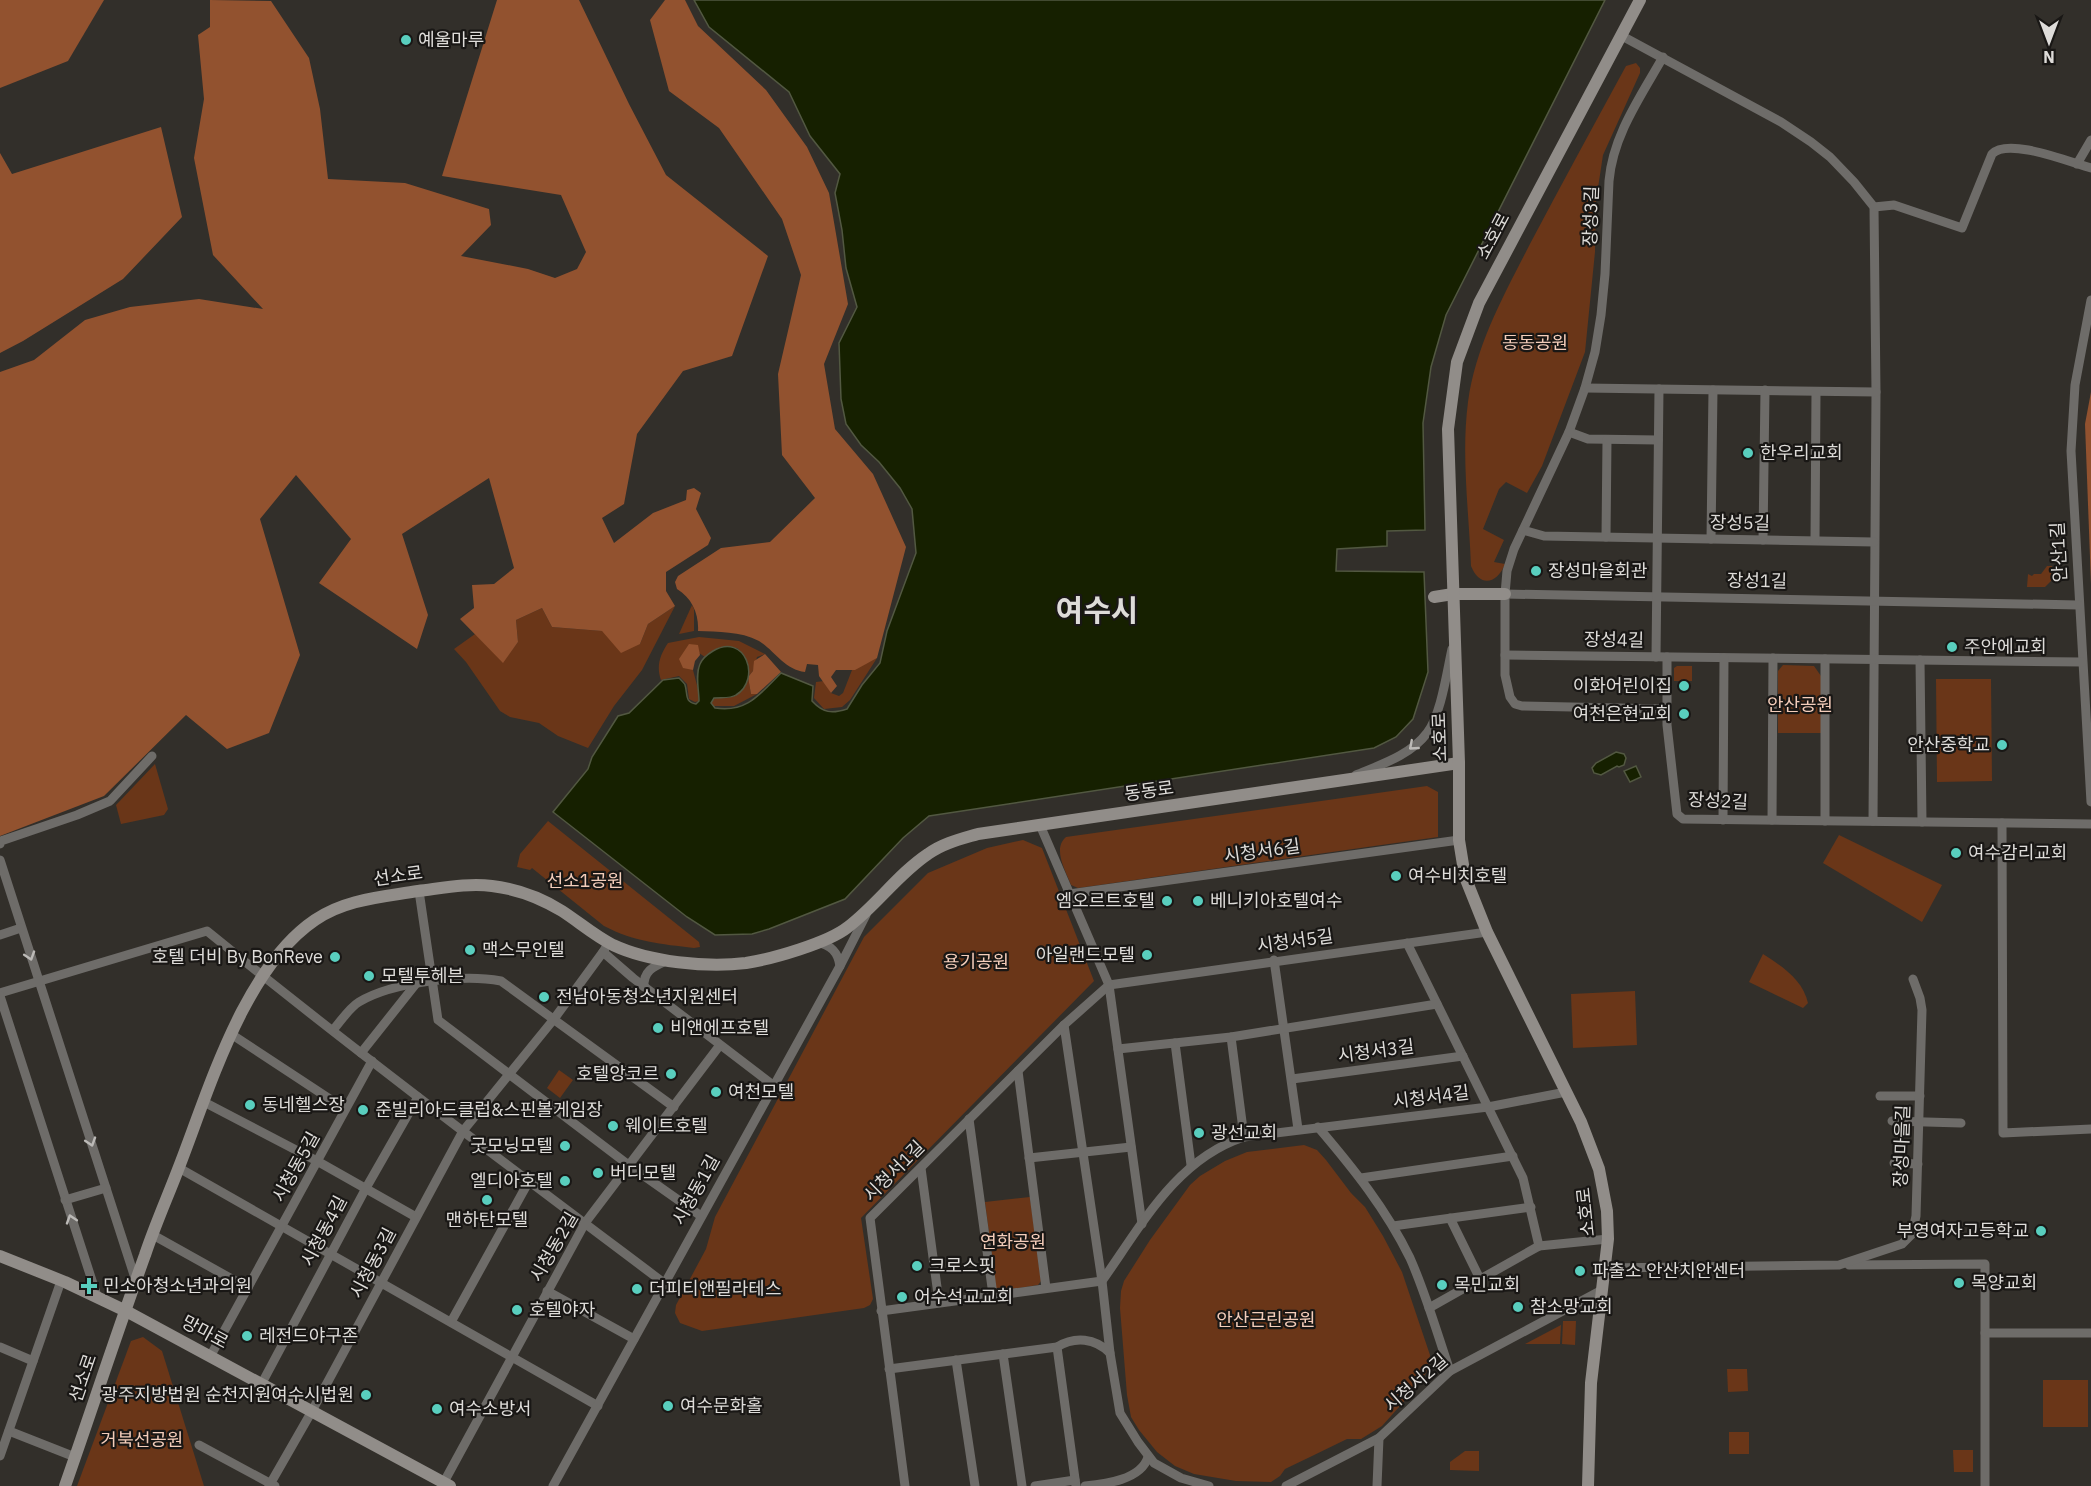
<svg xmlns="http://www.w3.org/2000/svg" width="2091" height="1486" font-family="'IBM Plex Sans','Noto Sans KR',sans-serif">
<rect width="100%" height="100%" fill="#322f2a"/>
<!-- green -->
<g fill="#6a3618">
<path d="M1636 63 1640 68V73L1603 155 1596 201 1595 252 1585 352 1542 466 1527 493 1506 482 1499 489 1483 529 1504 540 1494 562 1505 564C1497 584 1480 588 1471 566 1469 512 1461 456 1468 402 1476 344 1505 293 1531 242 1562 183 1594 125 1626 66Z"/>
<path d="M2047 566H2052V580L2045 587H2027L2028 574 2032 576 2034 574H2041Z"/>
<path d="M692 605 694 609V631L679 634Z"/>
<path d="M675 606 642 670 614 706 588 748 558 736 539 723 510 717 500 711 466 662 454 649 475 634 503 662 518 642 516 620 542 608 552 627 602 631 640 644 648 624Z"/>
<path d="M699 637 739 641 765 654 757 657 753 671 748 677 751 694H757L734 706H713L711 703 715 698 739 693C752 678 751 662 737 648L718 649 705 657 699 653 690 668 693 670 699 693V701L695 702 689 699 687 684 679 676 661 680C656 666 660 655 668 643Z"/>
<path d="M877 658 850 700 842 707 824 709 814 698 816 682 824 681 831 693 839 696 843 693 852 670Z"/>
<path d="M1783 665 1814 666 1821 676V733H1778V671Z"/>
<path d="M1677 666H1692V681H1674V668Z"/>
<path d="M1936 679H1991L1992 781 1937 782Z"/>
<path d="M155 764 168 809 164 815 121 824 116 805Z"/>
<path d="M1427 786 1438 792V837L1078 888 1071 885C1066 871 1052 849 1066 837Z"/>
<path d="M548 821 699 942 700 947 694 948C661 944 635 942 604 926L532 868 530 870 517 867 520 854Z"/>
<path d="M1839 835 1942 885 1922 922 1823 863Z"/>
<path d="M1023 840 1042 848 1094 981 861 1218 873 1299 870 1305 864 1308 702 1331 680 1323 675 1313 676 1305 706 1249 715 1217 864 937 928 873 987 848Z"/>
<path d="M1763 954C1782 966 1803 980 1808 1003L1803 1008 1749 982Z"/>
<path d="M1635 991 1637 1045 1573 1048 1571 994Z"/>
<path d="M559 1070 573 1080 560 1098 547 1088Z"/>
<path d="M1304 1145 1317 1150 1326 1160 1351 1193 1365 1207 1383 1236 1402 1272 1430 1355 1429 1369 1408 1397 1382 1426 1361 1439H1347L1310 1457 1285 1469 1280 1476 1271 1482 1236 1481 1194 1474 1175 1466 1157 1452 1139 1430 1131 1417 1127 1395 1120 1308 1121 1291 1124 1281 1150 1240 1190 1185 1200 1176 1225 1161 1247 1152Z"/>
<path d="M1030 1197 1041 1281 1038 1285 1000 1291 996 1288 985 1202Z"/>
<path d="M1563 1321H1576L1575 1345 1562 1344Z"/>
<path d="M1561 1325 1560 1344H1525Z"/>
<path d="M143 1337 162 1351 204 1486H77L131 1341Z"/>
<path d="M1727 1369H1747L1748 1391 1728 1392Z"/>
<rect x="2043" y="1380" width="45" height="47"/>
<rect x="1729" y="1432" width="20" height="22"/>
<path d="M1953 1450H1973V1472H1954Z"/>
<path d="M1465 1451H1479V1471L1450 1470V1462Z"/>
</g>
<!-- forest -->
<g fill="#92522f">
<path d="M0 0H104L68 61 0 88Z"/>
<path d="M210 0 271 1 309 58 320 109 328 179 405 183 489 209 491 225 461 256 528 269 555 278 577 269 586 252 561 195 442 176 497 0H579L629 104 666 175 768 256 732 356 683 371 637 434 624 504 602 518 614 543 653 513 686 500 687 490 694 488 701 493 696 509 711 538 708 545 666 572V591L675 606 648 624 640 644 621 653 602 631 552 627 542 608 516 620 518 642 503 663 460 619 474 608 472 585 494 584 514 568 489 478 402 534 428 615 417 649 319 583 351 539 296 475 260 519 300 655 269 733 227 749 186 715 104 796 0 836V372L34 360 85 320 130 307 199 299 263 309 213 255 194 158 204 99 198 35 210 27Z"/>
<path d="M665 0H685L698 26 766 90 807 147 829 193 848 304 824 364 835 429 873 474 906 547 877 658 855 670H836L831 677 837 686 831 693 819 676 818 665 807 664 805 672C785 670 775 651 759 641 740 631 718 632 698 631 699 614 692 598 677 589L675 582 678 576 721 548 770 542 815 498 782 455 778 374 801 275 782 219 719 128 669 91 650 20Z"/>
<path d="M161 127 182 217 123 279 23 341 0 353V153L12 174Z"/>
<path d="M2091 392V584L2085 424Z"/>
<path d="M689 644 698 645 700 655 695 661 693 670 683 668 679 659Z"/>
<path d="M765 654 781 672 757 694H751L748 677 753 671 754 661Z"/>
</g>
<!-- water -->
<g fill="#162000" stroke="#525841" stroke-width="1.5">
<path d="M694 0H1605L1446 315 1431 367 1423 423 1425 530 1387 531V546L1337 549 1336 571 1424 572 1428 672 1413 719 1396 737 1374 748 929 816 903 838 845 899 769 929 752 934 715 935 687 917 553 812 588 769 592 757 618 716 629 713 663 680 679 678C680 679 685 684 685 685 688 694 684 702 696 704L699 701C699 690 695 675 700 664 702 659 708 654 713 651 745 632 762 679 736 695 730 699 721 697 714 698L711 703 715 708C747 713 760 694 781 673L813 686 812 701C823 713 832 714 847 709L862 685 880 663 887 631 916 553 912 509 900 488 879 462 861 445 846 424 841 399 839 343 857 307 846 268 842 230 835 193 840 174 810 136 789 92 709 27Z"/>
<path d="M1616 752 1624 754 1626 758 1624 765 1619 767 1617 766 1601 775 1594 773 1592 768 1596 763Z"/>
<path d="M1636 766 1641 777 1630 782 1624 771Z"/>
</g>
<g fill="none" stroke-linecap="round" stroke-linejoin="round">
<!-- street -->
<g stroke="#6e6c69" stroke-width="9">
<path d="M1622 36 1781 122 1811 142 1830 157 1854 182 1874 207 1876 392 1873 821"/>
<path d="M1663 57C1641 96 1613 135 1609 181L1605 274 1601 315 1595 352 1585 388 1569 432 1514 549 1507 571 1505 594V675L1510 697 1515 704 1522 706 1667 709V725L1677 814 1683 819 2091 824"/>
<path d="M2077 164 2091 140"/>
<path d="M1874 207 1894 205 1962 228 1992 154C2008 137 2069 162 2091 168"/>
<path d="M2091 300 2075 385 2071 451 2091 802"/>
<path d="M1585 388 1876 392"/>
<path d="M1569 432 1588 439 1658 440"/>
<path d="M1523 530 1544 536 1874 542"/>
<path d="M1606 537 1607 440"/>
<path d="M1711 539 1713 390"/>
<path d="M1763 540 1765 390"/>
<path d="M1815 540 1816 392"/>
<path d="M1505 594 2078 605"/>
<path d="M1505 655 2082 662"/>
<path d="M1656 657 1659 389"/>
<path d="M1920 660 1922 822"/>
<path d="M1667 709V657"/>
<path d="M1356 775C1380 765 1411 755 1427 733 1441 715 1447 671 1452 649"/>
<path d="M1723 820 1724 658"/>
<path d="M1772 820 1773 658"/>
<path d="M1825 821V659"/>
<path d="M2002 823 2003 1133 2091 1129"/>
<path d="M1040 825 1109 985 1142 1224"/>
<path d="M0 844 1 841 77 815 110 801 152 756"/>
<path d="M0 860 136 1281"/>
<path d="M419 891 438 1020 630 1166 701 1216"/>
<path d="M1069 894 1459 840"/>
<path d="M0 935 21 928"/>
<path d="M817 942C831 945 838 952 840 966"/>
<path d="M1407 943 1523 1178 1539 1246 1429 1308"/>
<path d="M606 947 603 952 633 978 773 1085"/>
<path d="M1274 960 1298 1129"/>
<path d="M1109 985 1487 932"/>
<path d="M644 987C643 970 655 966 668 960"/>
<path d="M0 993 207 931C356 1052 510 1167 664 1283"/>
<path d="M0 996 97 1296"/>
<path d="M1064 1025 1102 1281 1110 1353 1120 1413 1138 1442 1154 1463 1181 1478 1209 1486"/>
<path d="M333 1030C341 1021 349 1008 359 1002 392 982 463 974 501 981L674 1107"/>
<path d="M231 1034 345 1109"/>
<path d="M1231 1037 1244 1137"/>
<path d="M1175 1043 1191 1165"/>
<path d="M1118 1049 1231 1037 1437 1004"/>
<path d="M361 1053 415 985"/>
<path d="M1018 1071 1046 1288"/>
<path d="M1292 1079 1463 1056"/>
<path d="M1880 1096H1920"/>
<path d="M204 1102 317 1161 416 1217"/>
<path d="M969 1119 993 1295"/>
<path d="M1892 1121 1961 1123"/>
<path d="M1318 1127C1353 1168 1386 1209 1410 1258 1426 1294 1437 1333 1450 1371"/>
<path d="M1029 1158 1131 1147"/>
<path d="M1894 1163 1918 1164"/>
<path d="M179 1168 598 1406"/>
<path d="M921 1168 939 1302"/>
<path d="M1361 1178 1513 1156"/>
<path d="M65 1200 106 1188"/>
<path d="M1450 1218 1480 1279"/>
<path d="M1393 1226 1531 1207"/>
<path d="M153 1235 248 1288"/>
<path d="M1539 1246 1608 1239"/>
<path d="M1849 1265 1985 1264V1486"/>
<path d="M1604 1268 1839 1265 1902 1244 1912 1234 1916 1216 1922 1010 1920 998 1913 979"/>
<path d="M547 1291 634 1339"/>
<path d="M881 1311 1102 1281C1141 1226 1176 1159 1244 1137L1488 1107 1566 1092"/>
<path d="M451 1322 529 1181"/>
<path d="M1985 1333H2091"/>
<path d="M0 1347 33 1361"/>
<path d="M1057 1347 1076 1486"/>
<path d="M1003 1354 1022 1486"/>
<path d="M211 1355 372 1061"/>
<path d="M956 1360 975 1486"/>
<path d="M889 1369 1057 1347C1075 1336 1095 1338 1110 1353"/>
<path d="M262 1383 366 1188 418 1097"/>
<path d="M9 1431 75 1457"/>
<path d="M199 1445 275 1486"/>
<path d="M0 1456 61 1281"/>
<path d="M444 1482 585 1223 720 1045"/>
<path d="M269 1486 312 1411 463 1131 554 1019 603 952"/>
<path d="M553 1486 840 966 866 915"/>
<path d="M905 1486 870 1218 1064 1025 1109 985"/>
<path d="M1035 1486 1075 1480"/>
<path d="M1085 1486C1105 1484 1141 1480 1148 1457"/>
<path d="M1286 1486 1379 1438 1450 1371 1602 1290"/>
<path d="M1377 1486 1379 1438"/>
</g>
<!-- secondary -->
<g stroke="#918d89" stroke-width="12">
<path d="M1434 597 1453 594H1505"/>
<path d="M0 1256 65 1282 126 1311 450 1486"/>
<path d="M65 1486C92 1409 117 1332 145 1255 155 1225 168 1196 179 1167 209 1090 244 968 315 920 345 899 383 897 418 891 443 888 468 883 492 886 517 889 541 898 562 911 579 922 595 936 613 945 649 962 707 968 746 963 772 959 828 943 848 927 877 905 898 874 928 854 943 843 961 839 978 834L1459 763"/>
<path d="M1588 1486 1591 1383 1608 1239 1607 1211 1599 1169 1581 1122 1487 932 1465 877 1459 840V763L1448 429 1457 362 1479 303 1640 0"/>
</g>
</g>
<!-- one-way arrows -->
<defs><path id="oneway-chevron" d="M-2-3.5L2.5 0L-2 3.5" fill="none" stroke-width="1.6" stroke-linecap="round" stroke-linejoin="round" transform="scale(1.5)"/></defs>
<g stroke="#bcbab7">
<use href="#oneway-chevron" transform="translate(1413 746) rotate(139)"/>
<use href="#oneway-chevron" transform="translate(30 956) rotate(72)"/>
<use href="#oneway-chevron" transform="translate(91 1142) rotate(72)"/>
<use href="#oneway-chevron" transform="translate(71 1219) rotate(-108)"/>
</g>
<!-- markers -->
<g fill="#59cebe" stroke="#191715" stroke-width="2">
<circle cx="406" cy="40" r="6"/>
<circle cx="1748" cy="453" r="6"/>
<circle cx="1536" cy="571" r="6"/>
<circle cx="1952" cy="647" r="6"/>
<circle cx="1684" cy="686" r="6"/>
<circle cx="1684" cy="714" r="6"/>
<circle cx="2002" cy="745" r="6"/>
<circle cx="1956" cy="853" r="6"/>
<circle cx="1396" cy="876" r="6"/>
<circle cx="1167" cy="901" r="6"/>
<circle cx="1198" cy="901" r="6"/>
<circle cx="470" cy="950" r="6"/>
<circle cx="1147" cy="955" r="6"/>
<circle cx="335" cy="957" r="6"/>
<circle cx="369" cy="976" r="6"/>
<circle cx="544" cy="997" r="6"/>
<circle cx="658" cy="1028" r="6"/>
<circle cx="671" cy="1074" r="6"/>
<circle cx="716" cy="1092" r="6"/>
<circle cx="250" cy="1105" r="6"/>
<circle cx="363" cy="1110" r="6"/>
<circle cx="613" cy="1126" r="6"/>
<circle cx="1199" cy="1133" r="6"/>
<circle cx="565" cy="1146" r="6"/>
<circle cx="598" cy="1173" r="6"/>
<circle cx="565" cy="1181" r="6"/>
<circle cx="487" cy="1200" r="6"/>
<circle cx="2041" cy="1231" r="6"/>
<circle cx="917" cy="1266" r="6"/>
<circle cx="1580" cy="1271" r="6"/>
<circle cx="1959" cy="1283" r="6"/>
<circle cx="1442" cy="1285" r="6"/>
<path d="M86 1277h6v6h6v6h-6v6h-6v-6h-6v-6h6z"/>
<circle cx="637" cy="1289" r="6"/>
<circle cx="902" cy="1297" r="6"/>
<circle cx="1518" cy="1307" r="6"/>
<circle cx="517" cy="1310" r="6"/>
<circle cx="247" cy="1336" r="6"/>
<circle cx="366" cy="1395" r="6"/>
<circle cx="668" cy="1406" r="6"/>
<circle cx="437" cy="1409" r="6"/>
</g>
<g text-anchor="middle" stroke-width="4.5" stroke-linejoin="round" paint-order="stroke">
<!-- poi labels -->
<g font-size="18" fill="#dedcd9" stroke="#191715" text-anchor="start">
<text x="418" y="46">예울마루</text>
<text x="1760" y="459">한우리교회</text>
<text x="1548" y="577">장성마을회관</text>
<text x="1964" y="653">주안에교회</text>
<text x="1672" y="692" text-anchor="end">이화어린이집</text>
<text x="1672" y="720" text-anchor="end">여천은현교회</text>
<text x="1990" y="751" text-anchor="end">안산중학교</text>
<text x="1968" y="859">여수감리교회</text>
<text x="1408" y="882">여수비치호텔</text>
<text x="1155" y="907" text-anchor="end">엠오르트호텔</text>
<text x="1210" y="907">베니키아호텔여수</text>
<text x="482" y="956">맥스무인텔</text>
<text x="1135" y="961" text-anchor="end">아일랜드모텔</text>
<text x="323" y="963" text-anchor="end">호텔 더비 By BonReve</text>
<text x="381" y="982">모텔투헤븐</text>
<text x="556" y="1003">전남아동청소년지원센터</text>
<text x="670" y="1034">비앤에프호텔</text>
<text x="659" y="1080" text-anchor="end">호텔앙코르</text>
<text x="728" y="1098">여천모텔</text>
<text x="262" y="1111">동네헬스장</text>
<text x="375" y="1116">준빌리아드클럽&amp;스핀볼게임장</text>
<text x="625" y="1132">웨이트호텔</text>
<text x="1211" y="1139">광선교회</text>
<text x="553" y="1152" text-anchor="end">굿모닝모텔</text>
<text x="610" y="1179">버디모텔</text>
<text x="553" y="1187" text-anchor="end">엘디아호텔</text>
<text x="487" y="1226" text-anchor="middle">맨하탄모텔</text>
<text x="2029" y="1237" text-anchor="end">부영여자고등학교</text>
<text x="929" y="1272">크로스핏</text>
<text x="1592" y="1277">파출소 안산치안센터</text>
<text x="1971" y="1289">목양교회</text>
<text x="1454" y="1291">목민교회</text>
<text x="103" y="1292">민소아청소년과의원</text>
<text x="649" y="1295">더피티앤필라테스</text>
<text x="914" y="1303">어수석교교회</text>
<text x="1530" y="1313">참소망교회</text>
<text x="529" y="1316">호텔야자</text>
<text x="259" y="1342">레전드야구존</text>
<text x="354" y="1401" text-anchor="end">광주지방법원 순천지원여수시법원</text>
<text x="680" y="1412">여수문화홀</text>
<text x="449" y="1415">여수소방서</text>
</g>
<!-- street labels -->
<g font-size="18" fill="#dedcd9" stroke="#191715">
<text transform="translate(1591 216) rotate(-88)" y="6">장성3길</text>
<text transform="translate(1493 236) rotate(-62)" y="6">소호로</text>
<text transform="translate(1740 523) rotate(1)" y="6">장성5길</text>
<text transform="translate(2059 552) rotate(-93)" y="6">안산1길</text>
<text transform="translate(1757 581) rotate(1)" y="6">장성1길</text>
<text transform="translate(1614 640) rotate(1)" y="6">장성4길</text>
<text transform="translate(1440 737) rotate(-92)" y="6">소호로</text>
<text transform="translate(1149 791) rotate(-8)" y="6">동동로</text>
<text transform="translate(1718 801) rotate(3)" y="6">장성2길</text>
<text transform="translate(1262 851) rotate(-8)" y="6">시청서6길</text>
<text transform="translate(398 876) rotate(-8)" y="6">선소로</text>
<text transform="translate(1295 941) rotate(-8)" y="6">시청서5길</text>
<text transform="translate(1376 1051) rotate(-7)" y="6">시청서3길</text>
<text transform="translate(1431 1097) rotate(-7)" y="6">시청서4길</text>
<text transform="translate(1902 1146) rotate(-88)" y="6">장성마을길</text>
<text transform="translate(296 1167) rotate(-61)" y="6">시청동5길</text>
<text transform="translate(894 1171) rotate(-45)" y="6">시청서1길</text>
<text transform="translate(696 1190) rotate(-61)" y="6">시청동1길</text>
<text transform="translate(1586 1212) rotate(-96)" y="6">소호로</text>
<text transform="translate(324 1231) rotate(-62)" y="6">시청동4길</text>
<text transform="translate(554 1247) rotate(-60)" y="6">시청동2길</text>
<text transform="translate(373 1263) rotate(-62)" y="6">시청동3길</text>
<text transform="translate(205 1332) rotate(28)" y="6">망마로</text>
<text transform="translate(83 1378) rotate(-71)" y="6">선소로</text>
<text transform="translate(1416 1383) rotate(-41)" y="6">시청서2길</text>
</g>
<!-- park labels -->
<g font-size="18" fill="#f4cdba" stroke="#191715">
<text x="1535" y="349">동동공원</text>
<text x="1800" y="711">안산공원</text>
<text x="585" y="887">선소1공원</text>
<text x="976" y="968">용기공원</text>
<text x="1013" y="1248">연화공원</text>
<text x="1266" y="1326">안산근린공원</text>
<text x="142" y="1446">거북선공원</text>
</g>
<!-- town labels -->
<g font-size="30" font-weight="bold" fill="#dedcd9" stroke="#191715">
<text x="1097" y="621">여수시</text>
</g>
</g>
<!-- north arrow -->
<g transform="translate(2049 42) rotate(180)" stroke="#191715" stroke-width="4.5" paint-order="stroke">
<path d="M0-4.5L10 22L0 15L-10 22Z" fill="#dedcd9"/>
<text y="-9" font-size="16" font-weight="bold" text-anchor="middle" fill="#dedcd9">N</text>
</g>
</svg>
